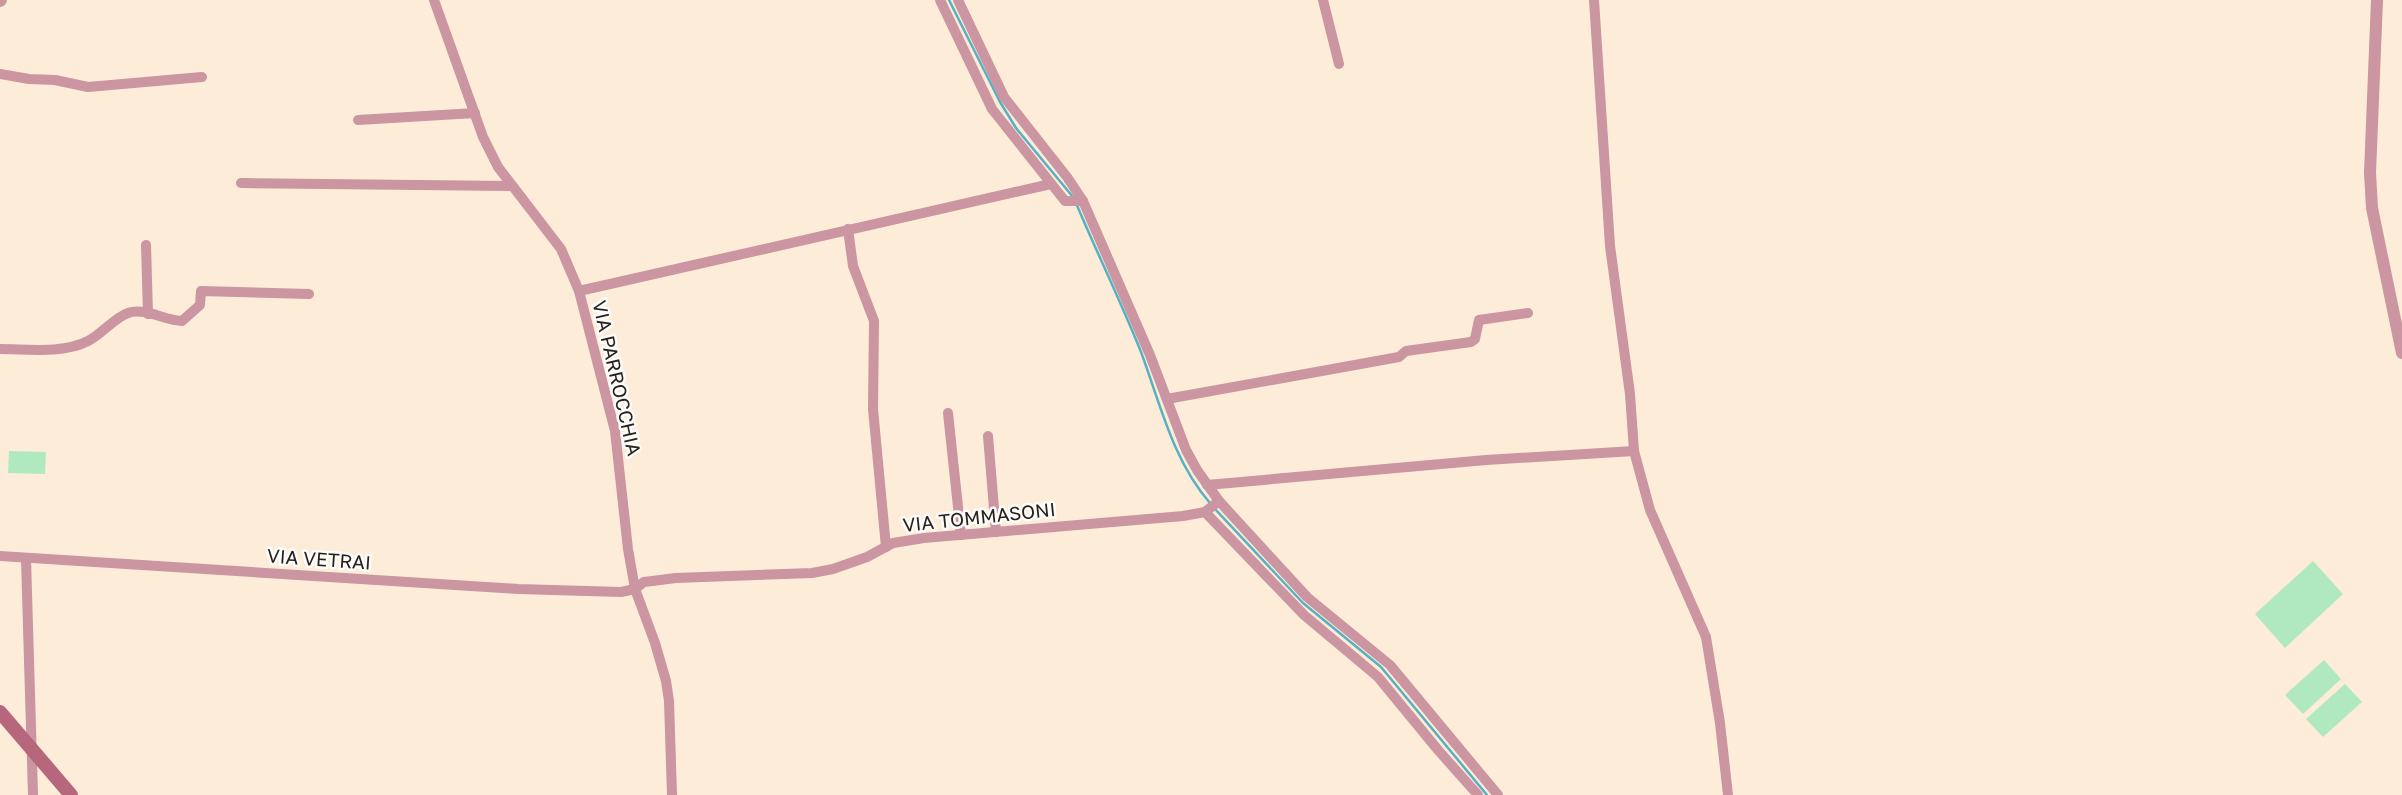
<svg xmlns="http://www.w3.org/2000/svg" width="2402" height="795" font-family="'Golos Text',sans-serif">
<rect width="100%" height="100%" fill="#fdecd8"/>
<!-- green -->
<g fill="#b0e9c0">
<path d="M9 451 46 452 45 474 8 473Z"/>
<path d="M2313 561 2343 594 2285 648 2255 614Z"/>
<path d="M2324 660 2341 679 2303 714 2285 695Z"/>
<path d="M2345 684 2362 702 2323 737 2306 719Z"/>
</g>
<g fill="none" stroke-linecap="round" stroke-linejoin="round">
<!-- stream -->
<g stroke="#57b1c5" stroke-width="2.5">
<path d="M949 0 1000 102 1016 128 1073 197"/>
<path d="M1076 203C1097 253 1121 302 1141 352 1160 403 1173 461 1210 503"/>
<path d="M1214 508 1303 603 1381 667 1487 795"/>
</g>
<!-- minor -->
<g stroke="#cb95a1" stroke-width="10">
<path d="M434 0 483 137 498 167 561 249 579 291 615 431 628 549 635 589 655 643 666 681 669 701 672 795"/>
<path d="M940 0 992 109 1065 201H1083"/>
<path d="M958 0 1004 97 1067 177 1083 201 1150 355 1186 450 1197 470 1219 501 1307 597 1390 665 1498 795"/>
<path d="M1323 0 1339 64"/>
<path d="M1594 0 1610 246 1630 394 1634 451 1650 510 1706 637 1720 723 1728 795"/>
<path d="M0 74 29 79 55 80 88 87 202 77"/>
<path d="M358 120 475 113"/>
<path d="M241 183 511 186"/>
<path d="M848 229 853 266 874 321 873 409 886 547"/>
<path d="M146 245 148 314"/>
<path d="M579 291 1051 184"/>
<path d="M0 349C27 349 63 354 88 341 102 334 114 318 128 313 145 307 165 321 182 321L200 305 201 291 309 294"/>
<path d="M1167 399 1399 357 1406 351 1471 342 1475 339 1479 320 1528 313"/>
<path d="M948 413 961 535"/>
<path d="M988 436 996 532"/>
<path d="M1207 485 1486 460 1634 451"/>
<path d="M1205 512 1304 615 1378 677 1438 750 1478 795"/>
<path d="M0 556 518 589 621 592 635 589 644 582 676 578 812 573 833 569 867 557 893 543 924 538 1183 516 1205 512 1219 501"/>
<path d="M26 559 33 795"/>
</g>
<!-- tertiary -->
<g stroke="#cb95a1" stroke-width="12">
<path d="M2377 0 2370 173 2372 208 2402 353"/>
<path d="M0 1 1 0"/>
</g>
<!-- secondary -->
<path stroke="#b6677c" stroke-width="14" d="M0 712 71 795"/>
</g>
<g text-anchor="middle" stroke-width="5" stroke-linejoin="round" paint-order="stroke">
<!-- street labels -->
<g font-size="19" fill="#292219" stroke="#fcfcfc">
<text transform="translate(617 378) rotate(77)" y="7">VIA PARROCCHIA</text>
<text transform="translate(979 517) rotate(-6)" y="7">VIA TOMMASONI</text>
<text transform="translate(319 559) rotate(4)" y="7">VIA VETRAI</text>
</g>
</g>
</svg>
